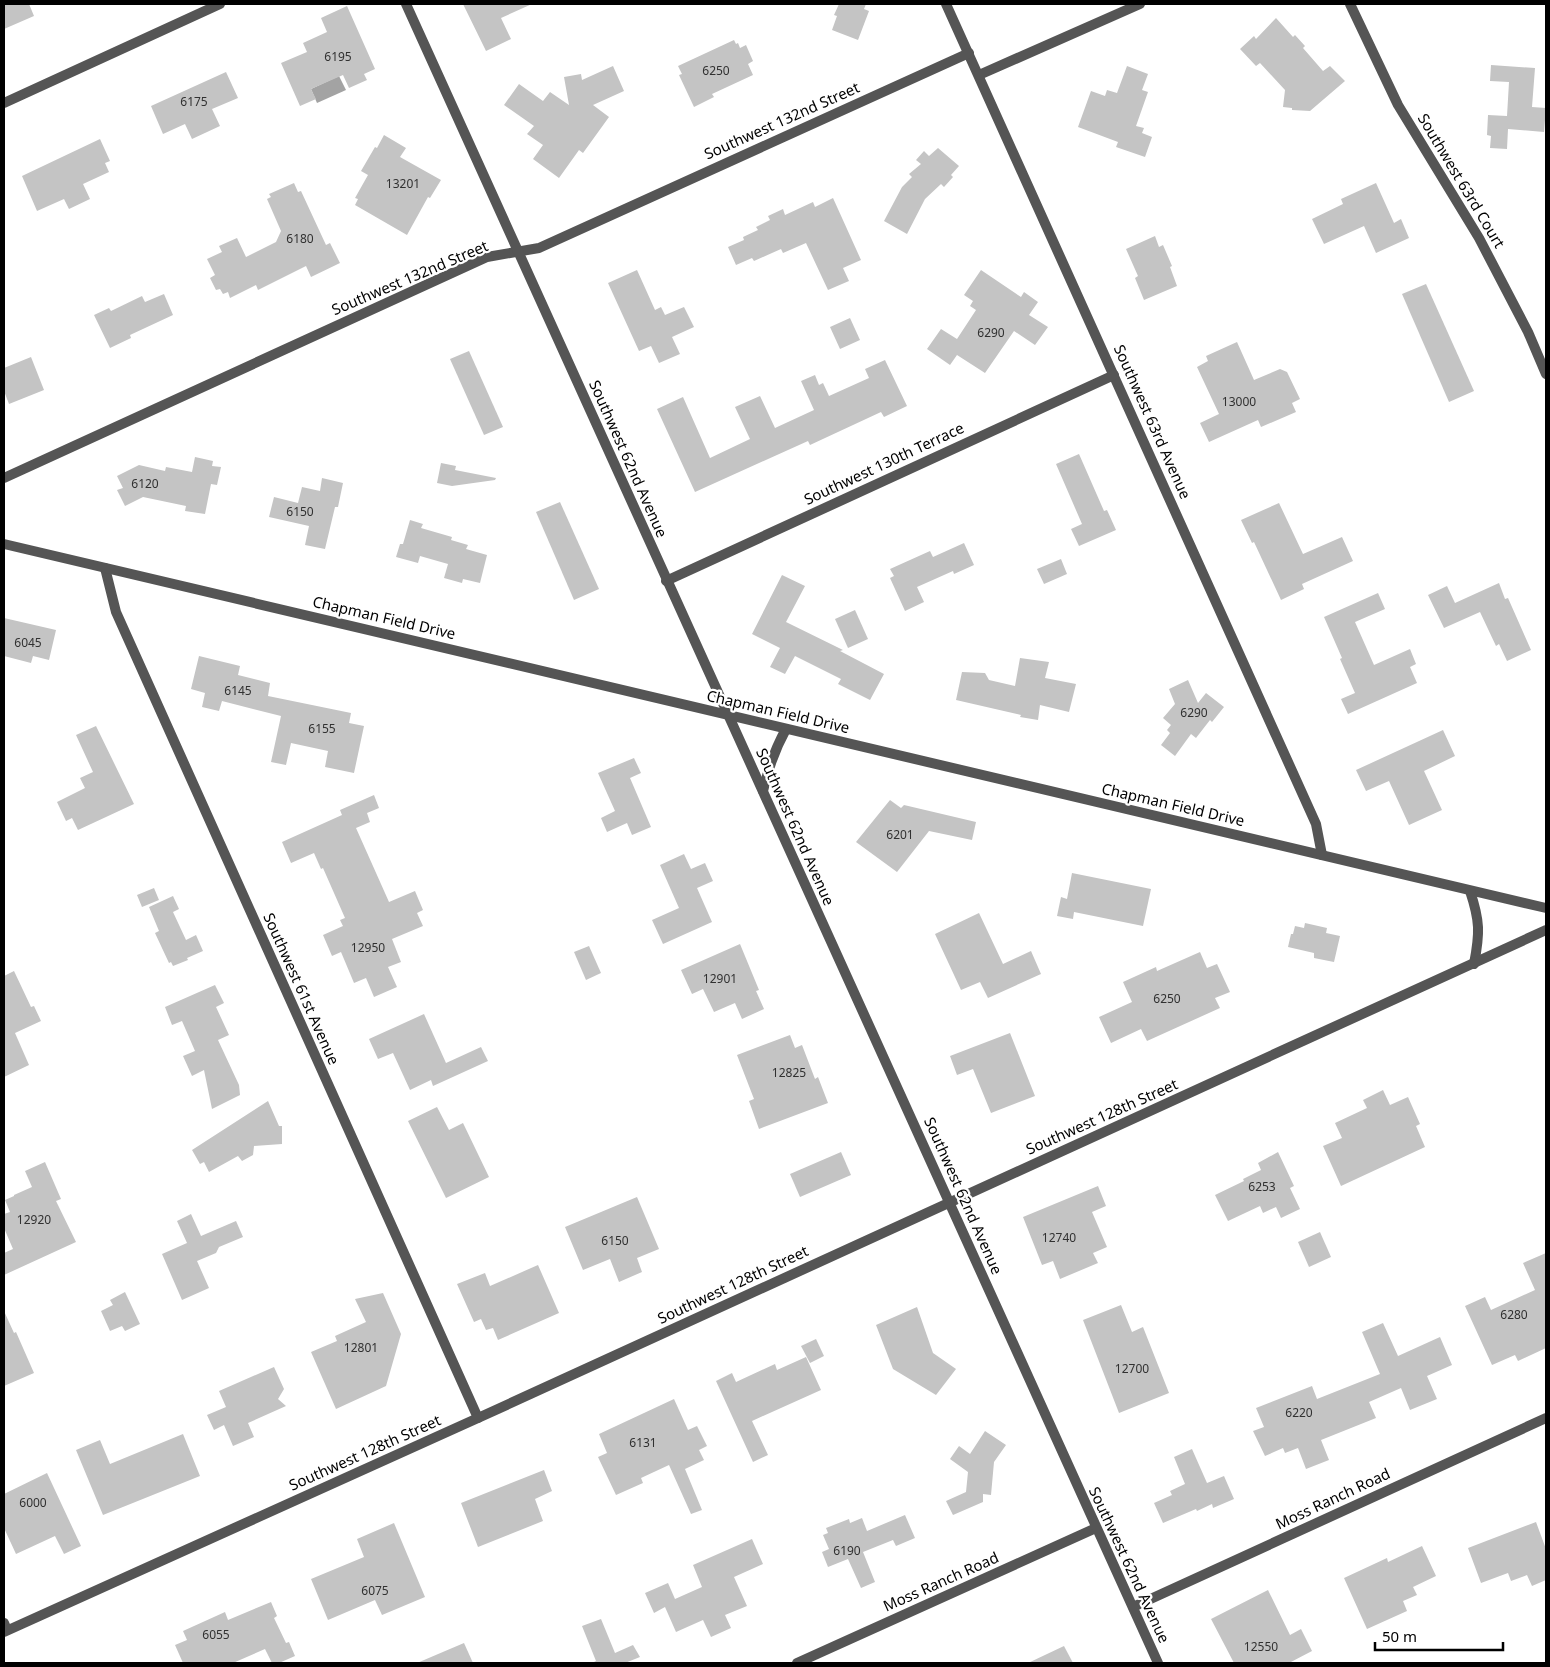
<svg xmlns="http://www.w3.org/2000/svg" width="1550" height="1667" font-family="'Noto Sans',sans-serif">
<rect width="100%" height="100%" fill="#fff"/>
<!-- water -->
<path fill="#a3a3a3" d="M339 76 346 90 317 103 311 89Z"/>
<!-- building -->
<g fill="#c4c4c4">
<path d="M4 4H29L34 16 4 29Z"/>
<path d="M463 4H532L501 18 511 39 486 51Z"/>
<path d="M839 4H866L864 9 869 11 858 40 832 30 837 16 834 15Z"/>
<path d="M347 6 375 69 364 74 367 80 349 88 343 75 311 89 316 99 300 106 281 63 307 52 303 43 327 32 321 18Z"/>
<path d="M1276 18 1293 37 1295 35 1305 46 1303 48 1323 71 1330 66 1345 81 1310 111 1292 110V108L1283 107 1285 90 1260 63 1256 66 1240 49 1254 36 1256 39Z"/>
<path d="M734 40 736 44 738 43 740 48 746 45 753 61 748 64 753 75 712 94 714 97 694 107 679 75 682 74 678 66Z"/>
<path d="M1491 65 1535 68 1532 107 1546 108 1544 132 1508 129 1507 149 1490 148 1491 136 1487 135 1488 115 1507 116 1509 82 1490 81Z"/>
<path d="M613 66 624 91 593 105 609 117 583 153 579 150 559 178 533 159 543 145 527 134 534 126 504 105 519 84 543 101 550 92 569 105 564 77 581 74 582 80Z"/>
<path d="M1127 66 1148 74 1142 90 1148 92 1136 126 1144 128 1142 133 1152 137 1145 157 1116 147 1118 142 1078 127 1091 91 1105 96 1107 90 1117 93Z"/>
<path d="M226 72 238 98 212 109 220 126 192 139 185 124 163 134 151 106Z"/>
<path d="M384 135 406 148 400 157 441 180 430 198 428 197 407 235 355 205 358 199 355 198 368 175 361 171 375 147 377 148Z"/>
<path d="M100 139 110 161 105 163 109 172 83 184 90 199 69 209 64 199 37 211 22 176Z"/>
<path d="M938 148 959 166 951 175 953 177 944 187 941 184 925 199 907 234 884 221 902 187 912 177 909 174 921 164 916 160 924 151 929 156Z"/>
<path d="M294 183 298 192 301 191 326 245 330 243 340 263 311 277 306 266 258 290 256 285 230 298 228 292 223 294 220 289 216 290 210 278 215 275 207 259 222 252 219 246 237 238 246 257 276 242 281 231 267 199 271 197 269 194Z"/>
<path d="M1376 183 1394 223 1401 219 1409 238 1376 253 1364 226 1324 244 1312 219 1343 204 1341 199Z"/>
<path d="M833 198 861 260 843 268 849 281 828 290 806 243 783 253 781 249 754 261 752 258 736 265 728 247 744 240 743 237 758 230 756 227 770 220 768 216 783 209 785 215 813 202 815 207Z"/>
<path d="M1155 236 1159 247 1163 245 1172 266 1170 267 1177 286 1144 300 1135 278 1138 276 1126 249Z"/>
<path d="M637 270 655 310 661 307 665 315 684 307 694 327 672 337 680 354 659 363 651 346 639 351 608 283Z"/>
<path d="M981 270 1021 297 1024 292 1038 302 1029 315 1048 327 1035 345 1014 331 985 373 957 355 950 365 927 349 941 329 957 339 976 310 970 306 973 301 964 295Z"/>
<path d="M1426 284 1474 391 1449 402 1402 294Z"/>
<path d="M164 294 173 315 130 335 131 338 110 348 94 315 109 308 111 311 142 296 145 302Z"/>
<path d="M850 318 860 340 840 349 830 327Z"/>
<path d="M1237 342 1254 380 1280 369 1287 372 1300 399 1292 403 1296 412 1261 427 1258 420 1209 442 1200 423 1219 414 1197 367 1208 361 1206 356Z"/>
<path d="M469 351 503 427 484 435 450 359Z"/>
<path d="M31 357 44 390 9 404 4 391V368Z"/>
<path d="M885 360 907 406 884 417 881 412 810 445 808 441 695 492 657 409 683 397 710 458 750 439 735 407 760 396 775 428 814 410 801 381 815 375 819 385 823 383 829 396 869 378 865 369Z"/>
<path d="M1079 454 1104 511 1107 510 1116 530 1079 546 1071 529 1082 524 1056 464Z"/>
<path d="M195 457 213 461 212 466 221 467 217 485 211 484 205 514 185 511 186 506 143 497 125 506 117 490 123 488 117 476 139 465 165 471 166 467 192 472Z"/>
<path d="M441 463 456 466 455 470 496 478 495 480 452 486 437 483Z"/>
<path d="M322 478 343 483 338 507H335L325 549 305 545 309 526 269 517 274 497 298 503 302 487 320 491Z"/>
<path d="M560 502 599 589 574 600 536 512Z"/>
<path d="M1279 503 1303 554 1342 537 1353 561 1302 584 1304 589 1281 600 1254 542 1252 543 1241 520Z"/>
<path d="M410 520 423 524 421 528 452 537 451 540 468 545 466 549 487 555 480 583 463 579 462 583 444 578 448 564 420 556 418 563 396 557 400 544H403Z"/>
<path d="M964 543 974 565 954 574 953 571 917 587 924 602 905 611 890 578 894 576 890 569 930 551 933 557Z"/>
<path d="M1061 559 1067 574 1044 584 1037 569Z"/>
<path d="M782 575 805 586 786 622 843 650 840 651 884 674 870 700 838 684 841 679 795 656 785 674 770 667 780 648 752 634Z"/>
<path d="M1499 583 1505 599 1508 598 1531 650 1507 661 1499 644 1496 646 1480 612 1444 628 1428 595 1447 586 1455 603Z"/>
<path d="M1378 593 1385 609 1355 622 1374 665 1410 649 1416 664 1410 667 1417 683 1348 714 1341 699 1355 693 1340 659 1342 658 1324 617Z"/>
<path d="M855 610 868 639 848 648 835 619Z"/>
<path d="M4 618 56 630 49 660 33 656 31 663 4 656Z"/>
<path d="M199 656 240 666 238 675 270 683 268 696 351 713 349 723 364 726 354 773 325 767 328 751 291 743 286 765 271 762 281 716 222 701 219 711 202 707 205 693 191 689Z"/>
<path d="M1020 658 1049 662 1045 678 1076 684 1069 712 1040 705 1038 720 1020 717 1021 715 956 700 962 672 985 673 989 680 1015 686Z"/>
<path d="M1188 680 1198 703 1206 693 1224 707 1212 722 1210 720 1196 738 1191 734 1175 756 1161 745 1170 733 1167 730 1171 725 1163 718 1175 704 1169 689Z"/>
<path d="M96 726 134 804 78 830 72 818 66 821 57 802 85 788 80 778 93 772 76 735Z"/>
<path d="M1443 730 1455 756 1424 771 1442 810 1409 825 1389 781 1366 791 1356 770Z"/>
<path d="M634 758 641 773 630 778 651 827 632 835 627 823 607 832 601 818 615 811 598 773Z"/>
<path d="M374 795 379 808 367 813 370 822 356 828 389 902 415 891 423 910 417 913 423 926 392 939 401 962 388 967 397 987 374 997 366 978 354 983 341 952 332 956 323 935 343 926 340 920 345 918 323 868 321 869 314 853 291 863 282 842 342 815 340 810Z"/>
<path d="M890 800 901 808 904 805 976 822 972 840 929 831 897 872 856 842Z"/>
<path d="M684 854 691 869 705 863 713 881 697 888 712 922 663 944 652 920 679 908 660 865Z"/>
<path d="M1072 873 1151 889 1143 926 1074 912 1073 919 1057 916 1061 897 1067 899Z"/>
<path d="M154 888 159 900 142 907 137 895Z"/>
<path d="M173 896 179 909 173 912 186 940 196 935 203 951 187 958 188 960 173 966 171 962 169 963 155 933 159 931 149 907Z"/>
<path d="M979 913 1003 964 1031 951 1041 974 988 998 980 982 961 990 935 934Z"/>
<path d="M1305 923 1327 928 1326 933 1340 936 1334 962 1314 958V953L1288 947 1291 934H1293L1295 926 1304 928Z"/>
<path d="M740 944 759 990 756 991 764 1009 742 1019 735 1003 714 1012 703 989 692 994 681 970Z"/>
<path d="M589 946 601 973 586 980 574 952Z"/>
<path d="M1200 952 1207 968 1217 964 1230 992 1215 998 1220 1008 1147 1041 1141 1029 1111 1043 1099 1017 1132 1002 1123 982 1156 967 1157 971Z"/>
<path d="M14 971 31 1007 34 1006 41 1021 15 1033 29 1065 4 1077V976Z"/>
<path d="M215 985 224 1003 216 1007 229 1035 218 1040 239 1085 240 1095 212 1109 204 1070 192 1076 183 1056 195 1051 182 1021 172 1025 165 1007Z"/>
<path d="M424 1014 446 1063 481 1047 488 1061 433 1086 431 1080 410 1090 393 1053 378 1059 369 1039Z"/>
<path d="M1010 1033 1035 1096 991 1113 973 1069 957 1075 950 1056Z"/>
<path d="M790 1035 795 1048 802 1045 815 1079 818 1077 828 1103 759 1129 749 1101 754 1099 737 1055Z"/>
<path d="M1383 1090 1390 1105 1408 1097 1420 1124 1416 1126 1425 1147 1341 1186 1323 1146 1342 1138 1335 1123 1367 1108 1363 1100Z"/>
<path d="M268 1101 279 1126H282V1144L254 1146 253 1155 242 1161 238 1156 209 1172 204 1162 200 1164 192 1150Z"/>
<path d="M437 1107 449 1130 463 1123 489 1177 446 1198 408 1121Z"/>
<path d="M841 1152 851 1175 800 1197 790 1174Z"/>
<path d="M1278 1152 1294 1186 1290 1188 1300 1209 1281 1218 1276 1207 1263 1213 1260 1206 1228 1221 1215 1195 1244 1181 1243 1179 1261 1170 1258 1163Z"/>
<path d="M45 1162 61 1199 56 1201 76 1242 4 1275V1253L13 1249 4 1228V1214L10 1212 5 1200 14 1196V1195L32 1187 25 1171Z"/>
<path d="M1098 1186 1106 1206 1092 1212 1107 1247 1093 1253 1098 1263 1060 1279 1053 1261 1042 1265 1023 1217Z"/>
<path d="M637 1197 659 1249 637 1258 642 1272 619 1282 610 1259 583 1270 565 1227Z"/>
<path d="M191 1214 201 1236 236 1221 243 1237 219 1247 216 1253 197 1261 209 1288 182 1300 162 1254 187 1243 177 1221Z"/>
<path d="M1320 1232 1331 1257 1309 1267 1298 1242Z"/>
<path d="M1546 1253V1348L1518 1361 1515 1355 1492 1365 1465 1306 1485 1297 1491 1310 1535 1290 1523 1263Z"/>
<path d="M538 1265 559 1313 498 1340 493 1328 486 1330 481 1319 474 1322 457 1284 485 1273 490 1286Z"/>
<path d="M125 1292 140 1324 125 1331 122 1326 110 1331 101 1311 113 1305 110 1300Z"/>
<path d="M383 1293 401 1334 386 1386 336 1409 311 1352 337 1341 335 1336 366 1322 355 1299Z"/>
<path d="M1121 1305 1132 1332 1143 1327 1169 1393 1119 1413 1083 1320Z"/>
<path d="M917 1307 933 1353 956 1369 936 1395 893 1369 876 1325Z"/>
<path d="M4 1311 14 1333 16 1332 34 1373 4 1386Z"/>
<path d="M1383 1323 1398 1356 1440 1337 1452 1365 1427 1376 1437 1399 1410 1410 1401 1388 1369 1402 1376 1418 1321 1440 1329 1460 1306 1469 1298 1448 1285 1453 1283 1448 1265 1456 1253 1431 1264 1427 1256 1408 1312 1386 1317 1399 1380 1374 1362 1332Z"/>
<path d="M816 1339 824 1356 810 1363 801 1346Z"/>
<path d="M806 1357 821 1390 752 1421 768 1455 753 1462 716 1381 732 1373 736 1382 775 1364 777 1370Z"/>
<path d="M274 1367 284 1389 278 1399 286 1406 248 1423 254 1437 233 1446 224 1425 214 1430 207 1415 226 1407 219 1391Z"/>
<path d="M674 1399 688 1430 697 1426 707 1446 699 1450 704 1460 685 1469 702 1510 691 1514 669 1465 641 1478 643 1483 616 1495 598 1457 607 1453 599 1434Z"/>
<path d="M985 1431 1006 1445 994 1462 991 1495 983 1494V1502L953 1515 946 1501 966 1492 968 1472 950 1459 959 1446 970 1454Z"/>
<path d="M183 1434 200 1476 103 1515 76 1450 100 1440 110 1464Z"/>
<path d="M1192 1449 1207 1483 1224 1476 1234 1499 1213 1508 1212 1504 1197 1511 1196 1509 1163 1523 1154 1503 1172 1495 1170 1491 1185 1484 1174 1457Z"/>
<path d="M544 1470 552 1491 535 1499 543 1521 478 1547 461 1503Z"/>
<path d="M47 1473 81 1546 64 1554 55 1536 16 1554 4 1528V1494Z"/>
<path d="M905 1515 915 1538 896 1546 893 1540 863 1552 875 1582 861 1588 848 1559 828 1567 822 1552 829 1549 823 1535 828 1533 826 1528 849 1519 850 1523 862 1518 867 1531Z"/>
<path d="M1536 1522 1546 1549V1580L1532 1586 1527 1575 1511 1581 1508 1573 1481 1583 1468 1548Z"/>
<path d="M394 1523 425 1597 382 1615 375 1600 328 1620 311 1579 364 1557 357 1539Z"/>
<path d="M752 1539 763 1564 734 1577 747 1606 725 1615 731 1628 711 1637 703 1620 676 1632 665 1607 654 1613 645 1593 668 1583 675 1599 702 1587 693 1565Z"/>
<path d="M1422 1546 1436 1576 1413 1587 1417 1595 1403 1601 1407 1611 1367 1629 1344 1578 1387 1558 1388 1562Z"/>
<path d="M1268 1590 1290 1635 1301 1629 1312 1651 1289 1663H1234L1211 1619Z"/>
<path d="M271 1602 277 1616 274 1618 286 1643 289 1642 295 1656 279 1663H272L265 1649 233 1663H183L175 1645 187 1640 183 1631 225 1612 228 1620Z"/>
<path d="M601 1619 615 1653 633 1645 640 1657 625 1663H592L596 1661 582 1626Z"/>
<path d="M464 1643 473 1663H417Z"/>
<path d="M1064 1646 1073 1663H1028Z"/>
</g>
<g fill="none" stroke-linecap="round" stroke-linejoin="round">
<!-- minor -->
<g stroke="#555" stroke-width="10">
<path d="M946 4 1316 824 1322 855"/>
<path d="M1350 4 1398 105 1479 238 1528 332 1546 374"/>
<path d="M979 75 1140 4"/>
<path d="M4 103 220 4"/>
<path d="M4 478 487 257 539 248 969 53"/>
<path d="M105 568 116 612 478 1418"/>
<path d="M666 581 1114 375"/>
<path d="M1133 1607 1546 1418"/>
<path d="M4 1623 7 1630"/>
<path d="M797 1663 1096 1528"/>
</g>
<!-- tertiary -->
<g stroke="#555" stroke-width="10">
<path d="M406 4 1158 1663"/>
<path d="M4 544 1546 908"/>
<path d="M763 791C768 769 775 749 786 729"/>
<path d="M1470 891C1480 921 1480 933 1474 964"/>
<path d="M4 1632 478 1418 1546 930"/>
</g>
</g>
<g text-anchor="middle" stroke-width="4.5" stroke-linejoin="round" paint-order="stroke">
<!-- number labels -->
<g font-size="12" fill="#313131">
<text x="338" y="61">6195</text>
<text x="716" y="75">6250</text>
<text x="194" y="106">6175</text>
<text x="403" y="188">13201</text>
<text x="300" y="243">6180</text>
<text x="991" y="337">6290</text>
<text x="1239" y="406">13000</text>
<text x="145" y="488">6120</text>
<text x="300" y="516">6150</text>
<text x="28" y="647">6045</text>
<text x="238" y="695">6145</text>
<text x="1194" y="717">6290</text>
<text x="322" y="733">6155</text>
<text x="900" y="839">6201</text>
<text x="368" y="952">12950</text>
<text x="720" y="983">12901</text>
<text x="1167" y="1003">6250</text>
<text x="789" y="1077">12825</text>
<text x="1262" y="1191">6253</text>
<text x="34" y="1224">12920</text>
<text x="1059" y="1242">12740</text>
<text x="615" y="1245">6150</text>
<text x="1514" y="1319">6280</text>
<text x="361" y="1352">12801</text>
<text x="1132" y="1373">12700</text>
<text x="1299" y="1417">6220</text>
<text x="643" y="1447">6131</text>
<text x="33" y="1507">6000</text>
<text x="847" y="1555">6190</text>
<text x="375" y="1595">6075</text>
<text x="216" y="1639">6055</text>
<text x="1261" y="1651">12550</text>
</g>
<!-- street labels -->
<g font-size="15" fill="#000" stroke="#fff">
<text transform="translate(782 121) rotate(-24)" y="5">Southwest 132nd Street</text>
<text transform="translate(1461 181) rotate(59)" y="5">Southwest 63rd Court</text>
<text transform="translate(410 278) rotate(-23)" y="5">Southwest 132nd Street</text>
<text transform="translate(1152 422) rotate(66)" y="5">Southwest 63rd Avenue</text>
<text transform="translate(628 459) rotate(66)" y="5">Southwest 62nd Avenue</text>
<text transform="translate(884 464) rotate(-25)" y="5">Southwest 130th Terrace</text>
<text transform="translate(384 618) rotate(13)" y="5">Chapman Field Drive</text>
<text transform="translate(778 712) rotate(13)" y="5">Chapman Field Drive</text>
<text transform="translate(1173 805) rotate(13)" y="5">Chapman Field Drive</text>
<text transform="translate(795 827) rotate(66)" y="5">Southwest 62nd Avenue</text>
<text transform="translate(301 989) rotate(66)" y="5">Southwest 61st Avenue</text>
<text transform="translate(1102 1117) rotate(-24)" y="5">Southwest 128th Street</text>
<text transform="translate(963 1196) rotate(66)" y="5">Southwest 62nd Avenue</text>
<text transform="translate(733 1285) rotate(-25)" y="5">Southwest 128th Street</text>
<text transform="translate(365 1453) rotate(-24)" y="5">Southwest 128th Street</text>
<text transform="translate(1333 1499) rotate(-25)" y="5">Moss Ranch Road</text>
<text transform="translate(1129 1565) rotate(65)" y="5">Southwest 62nd Avenue</text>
<text transform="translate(941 1582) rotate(-24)" y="5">Moss Ranch Road</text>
</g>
</g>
<!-- border -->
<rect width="1550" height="1667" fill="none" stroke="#000000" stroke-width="10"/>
<!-- scale -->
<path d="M1375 1642v8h128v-8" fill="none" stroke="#000000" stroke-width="2.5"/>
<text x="1382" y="1642" font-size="15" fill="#000000" stroke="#ffffff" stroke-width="4" paint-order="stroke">50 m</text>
</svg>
